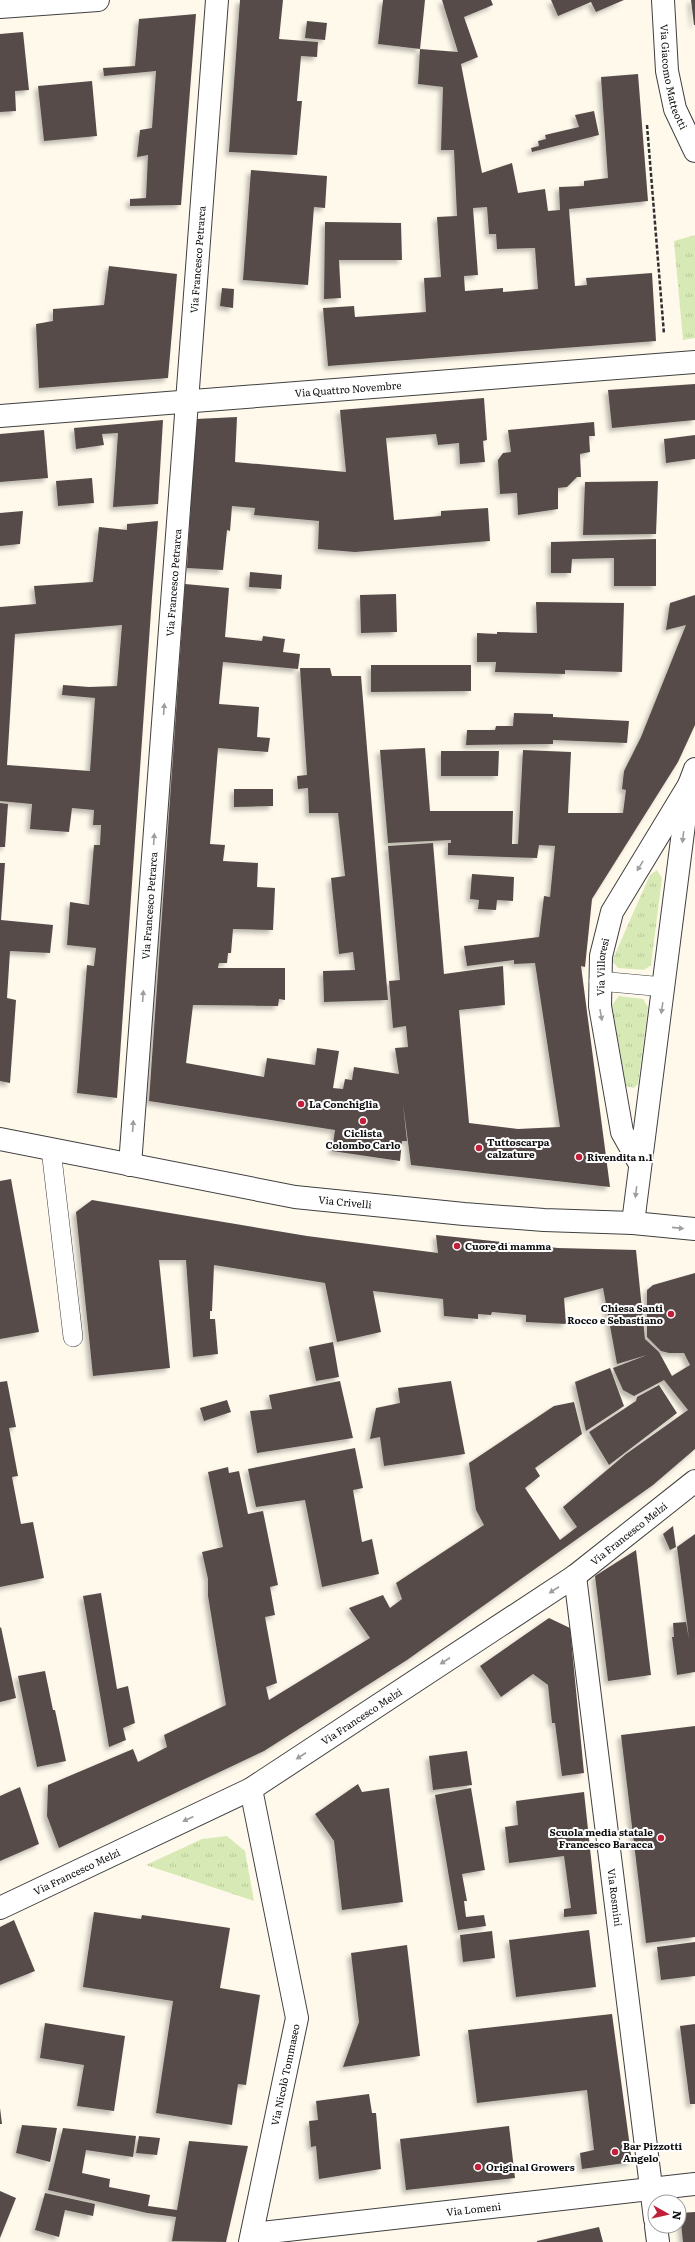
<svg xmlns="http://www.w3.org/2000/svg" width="695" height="2242" font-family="Literata,serif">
<defs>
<pattern id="grass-tufts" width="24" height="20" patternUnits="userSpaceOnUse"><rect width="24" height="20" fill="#d7eab5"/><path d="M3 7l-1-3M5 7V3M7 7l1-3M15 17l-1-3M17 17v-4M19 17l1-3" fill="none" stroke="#b7c89a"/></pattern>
<filter id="shadow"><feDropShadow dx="-3.5" dy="3.5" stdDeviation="2" flood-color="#0004"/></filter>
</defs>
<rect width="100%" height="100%" fill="#fff9ec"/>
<!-- grass -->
<g fill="url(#grass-tufts)">
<path d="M695 235V338L683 340 674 241Z"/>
<path d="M657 870 662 878 651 965 644 970 618 968 612 961 650 875Z"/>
<path d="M619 996 643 999 648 1007 638 1084 634 1088 626 1086 612 1005Z"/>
<path d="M227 1836 245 1851 254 1901 146 1865 202 1839Z"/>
</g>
<!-- building -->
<g fill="#564c49" fill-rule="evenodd" filter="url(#shadow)">
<path d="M240 0H283L279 39 318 42 317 57 301 56 297 101H302L297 155 229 152Z"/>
<path d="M383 0H425L420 49 378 44Z"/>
<path d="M442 0H491L493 5 464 17 478 57 461 64 482 173 512 163 518 193 545 189 548 211 560 210 559 187 584 186V181L608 178 601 77 638 74 648 201 569 209 575 286 587 285 586 278 652 273 656 341 328 366 323 308 354 306 355 317 426 312 424 278 441 277 437 217 457 216 454 150H441L443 87 418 84 420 49 458 52ZM487 207 489 234H496L497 249 535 248 538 289 503 292V288L465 291 464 276 478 275 473 208Z"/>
<path d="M551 0H624L596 12 591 2 558 16Z"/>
<path d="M691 0H695V25H694Z"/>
<path d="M196 14 181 205 130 206V199L146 198 148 155 137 157 140 130 152 128 156 71 104 76 103 68 135 66 139 19Z"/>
<path d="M307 21 327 23 325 40 305 38Z"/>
<path d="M23 32 29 90 15 91 16 111 0 112V34Z"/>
<path d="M92 81 97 136 44 141 38 86Z"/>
<path d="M594 111 599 135 532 152 531 148 539 146 538 141 546 139 545 135 579 127 575 115Z"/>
<path d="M251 170 327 176 325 208 314 207 308 285 243 280Z"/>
<path d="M325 222 401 223 402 260H339L341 298 324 299Z"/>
<path d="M109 266 177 274 168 378 39 388 36 324 53 321V309L104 305Z"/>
<path d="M222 288 234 289 233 308 220 306Z"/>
<path d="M695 384V420L612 428 608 390Z"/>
<path d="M484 398 487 440 483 441 485 462 460 464 459 443 438 445 436 434 386 438 394 520 441 516V511L488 508 490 541 355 552 318 549 319 521 254 515 255 508 232 506 230 531 227 530 223 570 187 568 196 419 237 417 235 462 346 472 340 410Z"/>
<path d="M163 420 158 504 113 507 118 433 102 434 104 445 76 449 74 428Z"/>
<path d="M594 422 595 436H589L590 452 580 454 581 477H577L567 487 558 488V509L518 515 517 493 500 494 498 460 503 453 511 452 508 430Z"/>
<path d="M44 430 48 478 0 482V434Z"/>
<path d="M695 435V459L666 463 664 439Z"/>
<path d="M92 478 94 503 58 506 56 481Z"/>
<path d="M658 481 656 534 583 535 585 482Z"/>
<path d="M23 511 20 544 0 546V513Z"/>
<path d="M158 521 152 597 117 1098 77 1093 87 965 94 966 96 948 67 945 70 902 89 905 94 845H100L101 825H93L94 810 72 808 69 832 30 829 32 804 0 801V607L36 604 34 586 93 582 99 527 127 530V524ZM122 625 117 686 89 687 63 685 62 695 95 698 90 771 7 765 15 634Z"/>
<path d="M656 539V586H614V558L572 559 571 573H551V542Z"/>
<path d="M250 572 282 575 281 589 249 587Z"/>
<path d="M185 584 229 588 225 637 262 641 263 636 285 639 283 652 300 654 298 669 223 662 219 704 259 707 257 737 270 738 268 752 218 748 210 844 225 845 223 861 258 863 257 887 275 888 273 930 233 929 231 953H228L227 963H219L218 968H285V1000L279 999 278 1006 193 1005 186 1063 264 1077 267 1058 315 1065 317 1048 339 1051 333 1088 343 1089 345 1079 352 1080 354 1067 399 1074 395 1048 408 1047 406 1026 393 1028 389 981 400 980 388 846 433 843 444 974 503 966 505 1005 459 1010 469 1123 518 1129 560 1127 535 963 514 964V960L467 966 464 946 539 937 544 896 550 897 555 846 539 845 537 858 448 855V843H451V840L388 843 380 750 425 748 430 811H513L512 844H518L523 750 571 752 568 813H623L626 790 622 789 624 771 641 737 686 625 666 630 670 603 695 595V725L678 762 592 899 585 967 581 966 610 1187 411 1165 403 1104 407 1141H402L400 1161 332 1151 335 1130 149 1101Z"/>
<path d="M396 594 397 632 361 633 360 595Z"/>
<path d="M536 602 624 603 622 672 565 670V674L495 672 496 662H477V633L497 634V632L537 633Z"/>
<path d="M371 665H471V691L371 692Z"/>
<path d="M300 668H330L332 676H361L388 1000 324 1002 323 971 355 970 353 952 339 954 331 878 345 876 338 813H309L308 788 298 789 297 776 307 775Z"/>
<path d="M514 713 553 714V717L629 721 627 743 553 740V744L466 745 467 730H495L496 726H513Z"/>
<path d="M441 751H499L498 776H441Z"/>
<path d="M234 789H273V806L234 807Z"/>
<path d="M0 803 8 804 5 847H0Z"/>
<path d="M0 863H5L1 920 53 925 50 953 10 951 7 998 16 1000 10 1083 0 1081Z"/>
<path d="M472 874 514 877 513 901 497 900 496 910 478 909 479 900 470 899Z"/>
<path d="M11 1179 39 1332 0 1339V1181Z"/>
<path d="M92 1200 307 1236 438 1253 436 1235 558 1248 636 1250 645 1339 659 1352 672 1376 690 1365 684 1353H669L661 1351 647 1337V1290L653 1285 695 1273V1449L653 1485 407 1660 264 1751 59 1848 47 1816 48 1785 133 1749 138 1762 167 1747 164 1735 226 1705 208 1596V1579L202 1552 223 1547 208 1472 228 1467 229 1473 239 1471 248 1514 263 1511 278 1585 270 1587 275 1615 265 1617 277 1683 266 1687 269 1700 370 1638 349 1608 383 1595 390 1608 402 1599 396 1583 484 1525 476 1510 469 1463 554 1406 574 1402 582 1434 535 1468 540 1476 525 1488 560 1540 577 1527 563 1507 626 1454 688 1410 664 1380 634 1396 623 1390 613 1368 647 1355 617 1364 603 1288 564 1298 566 1324 526 1322V1315L492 1312 491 1315 478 1314V1319L444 1316 443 1299 373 1291 381 1332 337 1342 325 1283 214 1265 212 1311H210V1319H215L218 1354 193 1357 186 1260H159L170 1368 93 1376 76 1212Z"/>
<path d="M333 1342 339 1377 316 1381 309 1347Z"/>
<path d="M610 1368 624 1406 586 1431 575 1382Z"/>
<path d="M7 1381 16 1427 9 1428 18 1476 12 1477 21 1524 33 1522 44 1578 0 1587V1382Z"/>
<path d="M340 1381 353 1438 257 1453 250 1411 272 1409 269 1395Z"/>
<path d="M451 1381 465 1454 384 1466 380 1437 370 1439 376 1408 400 1403 398 1388Z"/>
<path d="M659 1385 677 1413 609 1465 589 1432 636 1401 637 1397Z"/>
<path d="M227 1400 231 1412 204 1421 200 1408Z"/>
<path d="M355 1448 363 1488 353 1490 362 1542 372 1539 379 1574 322 1587 305 1500 256 1507 248 1469Z"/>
<path d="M673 1526 676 1547 670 1550 663 1534Z"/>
<path d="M695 1534V1672L677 1675 672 1637H674L673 1623 686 1622 689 1639 677 1547Z"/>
<path d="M636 1550 651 1675 608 1681 595 1576Z"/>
<path d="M101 1593 117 1689 128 1686 135 1723 123 1728 126 1740 109 1747 83 1596Z"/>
<path d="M549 1618 570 1628 584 1773 562 1776 555 1723H552L548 1685 533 1674 501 1697 480 1666Z"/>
<path d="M1 1627 16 1698 0 1702V1628Z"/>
<path d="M45 1671 53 1710H55L66 1761 37 1767 18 1676Z"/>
<path d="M695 1726V1937L646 1943 621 1735Z"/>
<path d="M467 1751 472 1785 433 1790 429 1756Z"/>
<path d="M358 1784 362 1792 389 1788 403 1902 342 1910 334 1841 315 1814Z"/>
<path d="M20 1787 39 1844 0 1861V1796Z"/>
<path d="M471 1788 485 1870 462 1874 467 1901H464L466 1917 484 1915 486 1926 458 1930 435 1795Z"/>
<path d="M584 1792 597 1914 564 1917V1909L571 1908 564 1856 509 1863 505 1827 518 1825 516 1801Z"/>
<path d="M94 1912 141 1919 142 1915 230 1928 220 1988 260 1995 246 2085 238 2084 232 2125 156 2113 173 2001 83 1987Z"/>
<path d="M14 1920 35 1971 0 1985V1927Z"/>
<path d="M589 1930 596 1987 516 1997 509 1940Z"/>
<path d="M492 1931 495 1958 463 1962 460 1935Z"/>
<path d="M695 1942V1976L661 1980 657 1947Z"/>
<path d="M407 1945 420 2056 343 2067 359 2022 351 1953Z"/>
<path d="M612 2014 632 2162 582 2169 580 2153 594 2150 587 2090 477 2103 468 2030Z"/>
<path d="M45 2023 125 2036 114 2111 77 2106 84 2065 40 2058Z"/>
<path d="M695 2024V2104H690L680 2026Z"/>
<path d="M369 2094 372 2113H376L381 2169 319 2179 316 2146 311 2147 309 2121 318 2120 316 2101Z"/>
<path d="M0 2108 2 2124H0Z"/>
<path d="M22 2125 57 2128 50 2162 16 2153Z"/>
<path d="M509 2126 515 2178 406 2190 400 2139Z"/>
<path d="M63 2128 136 2136 133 2157 86 2150 82 2173 110 2179 109 2187 150 2195 148 2206 177 2210 189 2141 248 2146 226 2242 172 2241 176 2217 147 2213 48 2190Z"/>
<path d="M139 2136 160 2138 157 2155 136 2153Z"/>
<path d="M0 2191 16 2198 0 2238Z"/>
<path d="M45 2193 95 2204 93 2216 65 2210 59 2237 35 2230Z"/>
<path d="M695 2212V2242H683L680 2213Z"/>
<path d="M599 2227 603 2242H537V2241Z"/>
</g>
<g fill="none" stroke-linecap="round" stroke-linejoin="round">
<!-- lane casing -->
<g stroke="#404040" stroke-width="20">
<g id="lane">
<path d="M599 981 664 987"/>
<path d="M51 1149 73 1337"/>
</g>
</g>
<!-- street casing -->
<g stroke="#404040" stroke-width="24">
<g id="street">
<path id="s1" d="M663 0 667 71 675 109 695 151"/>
<path d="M0 7 98 0"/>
<path id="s2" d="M0 416 695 362"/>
<path id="s3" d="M0 1139 295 1197 464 1214 544 1220 633 1223 695 1229"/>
<path id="s4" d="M640 1164 622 1132 600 1006 601 956 612 912 689 785 695 769"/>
<path id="s5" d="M130 1165 217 0"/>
<path d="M633 1223 689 785"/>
<path id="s6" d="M575 1576 655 2219"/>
<path id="s7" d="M0 1908 251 1789 575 1576 695 1481"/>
<path d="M656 2226 658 2242"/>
<path id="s8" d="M252 2234 695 2184"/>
<path id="s9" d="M250 2242 297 2018 251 1789"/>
</g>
</g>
<!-- path -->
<path stroke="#2f2f2f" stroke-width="2.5" stroke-dasharray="4 2" stroke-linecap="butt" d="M647 125 664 334"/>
<!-- lane -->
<use href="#lane" stroke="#fff" stroke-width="19"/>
<!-- street -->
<use href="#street" stroke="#fff" stroke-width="22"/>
</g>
<!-- one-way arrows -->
<defs><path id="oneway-solid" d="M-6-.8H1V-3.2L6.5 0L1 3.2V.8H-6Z"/></defs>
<g fill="#9e9e9e">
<use href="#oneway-solid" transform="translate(164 709) rotate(-86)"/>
<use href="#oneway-solid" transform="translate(683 837) rotate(97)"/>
<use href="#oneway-solid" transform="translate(154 839) rotate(-86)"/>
<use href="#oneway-solid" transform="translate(640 866) rotate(121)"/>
<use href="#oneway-solid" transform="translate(143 996) rotate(-86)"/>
<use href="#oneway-solid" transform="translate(662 1008) rotate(98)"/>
<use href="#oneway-solid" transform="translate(601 1015) rotate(80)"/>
<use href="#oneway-solid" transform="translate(133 1126) rotate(-86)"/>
<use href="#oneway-solid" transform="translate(636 1192) rotate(97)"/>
<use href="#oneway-solid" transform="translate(678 1228) rotate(6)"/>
<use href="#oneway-solid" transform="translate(554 1590) rotate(147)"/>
<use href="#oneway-solid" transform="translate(445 1661) rotate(147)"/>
<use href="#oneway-solid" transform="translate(301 1756) rotate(147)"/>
<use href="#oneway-solid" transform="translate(188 1819) rotate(155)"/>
</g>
<!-- markers -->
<g fill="#c1203a" stroke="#fff" stroke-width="1.5">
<circle cx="301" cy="1104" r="4"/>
<circle cx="363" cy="1121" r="4"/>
<circle cx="479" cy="1148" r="4"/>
<circle cx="579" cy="1157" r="4"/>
<circle cx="457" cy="1246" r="4"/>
<circle cx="671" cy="1314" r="4"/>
<circle cx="661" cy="1838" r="4"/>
<circle cx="615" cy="2152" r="4"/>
<circle cx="478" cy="2167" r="4"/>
</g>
<g text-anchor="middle" stroke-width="4" stroke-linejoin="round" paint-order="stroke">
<!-- street labels -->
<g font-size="10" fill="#0d0d0d" stroke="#fff">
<text dy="4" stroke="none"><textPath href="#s1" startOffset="78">Via Giacomo Matteotti</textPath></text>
<text dy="4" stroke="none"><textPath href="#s5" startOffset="908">Via Francesco Petrarca</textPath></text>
<text dy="4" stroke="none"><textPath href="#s2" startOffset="349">Via Quattro Novembre</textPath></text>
<text dy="4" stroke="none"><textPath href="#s5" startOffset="584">Via Francesco Petrarca</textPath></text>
<text dy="4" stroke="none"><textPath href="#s5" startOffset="260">Via Francesco Petrarca</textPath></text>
<text dy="4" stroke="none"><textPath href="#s4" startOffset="204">Via Villoresi</textPath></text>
<text dy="4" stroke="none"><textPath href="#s3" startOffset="351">Via Crivelli</textPath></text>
<text dy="4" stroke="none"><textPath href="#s7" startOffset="734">Via Francesco Melzi</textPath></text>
<text dy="4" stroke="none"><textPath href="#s7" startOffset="410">Via Francesco Melzi</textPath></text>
<text dy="4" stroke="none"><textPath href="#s7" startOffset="85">Via Francesco Melzi</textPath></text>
<text dy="4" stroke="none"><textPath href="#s6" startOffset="324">Via Rosmini</textPath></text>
<text dy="4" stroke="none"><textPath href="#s9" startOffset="171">Via Nicolò Tommaseo</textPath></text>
<text dy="4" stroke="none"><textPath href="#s8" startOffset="223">Via Lomeni</textPath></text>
</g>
<!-- poi labels -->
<g font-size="10" font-weight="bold" fill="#0d0d0d" stroke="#fff" text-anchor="start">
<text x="309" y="1108">La Conchiglia</text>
<text x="363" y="1137" text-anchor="middle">Ciclista<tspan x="363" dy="12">Colombo Carlo</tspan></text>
<text x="487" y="1146">Tuttoscarpa<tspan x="487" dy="12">calzature</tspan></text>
<text x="587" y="1161">Rivendita n.1</text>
<text x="465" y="1250">Cuore di mamma</text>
<text x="663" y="1312" text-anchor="end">Chiesa Santi<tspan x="663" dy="12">Rocco e Sebastiano</tspan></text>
<text x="653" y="1836" text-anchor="end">Scuola media statale<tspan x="653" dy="12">Francesco Baracca</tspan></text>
<text x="623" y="2150">Bar Pizzotti<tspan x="623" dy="12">Angelo</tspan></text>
<text x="486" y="2171">Original Growers</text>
</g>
</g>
<!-- north arrow -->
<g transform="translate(667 2214) rotate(98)"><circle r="19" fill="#ffffff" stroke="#9e9e9e"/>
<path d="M0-3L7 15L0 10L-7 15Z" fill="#c1203a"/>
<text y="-6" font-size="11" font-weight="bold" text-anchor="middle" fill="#0d0d0d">N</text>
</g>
</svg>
